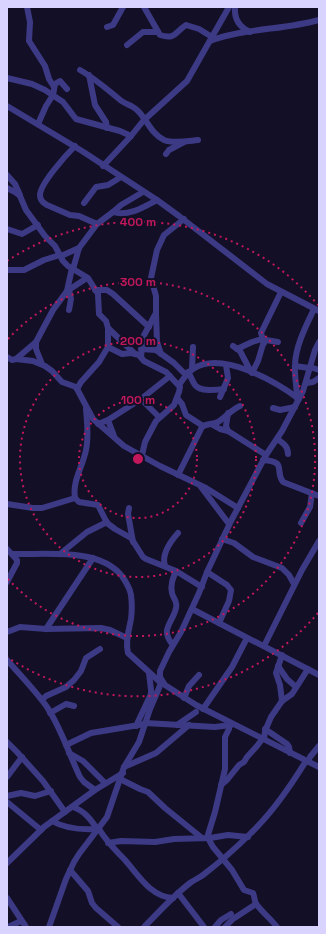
<svg xmlns="http://www.w3.org/2000/svg" width="326" height="934" font-family="'Space Grotesk',sans-serif">
<rect width="100%" height="100%" fill="#130f26"/>
<g fill="none" stroke-linecap="round" stroke-linejoin="round">
<!-- minor -->
<g stroke="#3d3a85" stroke-width="6">
<path d="M27 7 30 22 29 41 45 66 49 79 54 87"/>
<path d="M144 7 160 35C176 40 175 32 186 25L199 29 212 37"/>
<path d="M235 7C234 19 239 27 250 32"/>
<path d="M107 27 113 25 123 7"/>
<path d="M210 41C244 28 284 30 319 20"/>
<path d="M127 45 143 32H158"/>
<path d="M80 70C94 78 107 89 119 99 124 104 132 105 137 110 147 119 151 134 164 140 174 144 188 141 198 140"/>
<path d="M89 75 95 105 106 122 107 128"/>
<path d="M7 78 32 84 45 90 63 102 76 119 120 131 131 136"/>
<path d="M7 106 82 151 157 200 179 216 267 284 319 311"/>
<path d="M38 124 46 106 53 95 55 84 60 81 67 89"/>
<path d="M75 146C66 155 40 184 40 195 40 200 43 203 47 205L70 215 79 216 97 224"/>
<path d="M166 154 169 150 184 142"/>
<path d="M103 166 131 136 143 121 187 81 229 7"/>
<path d="M7 175 15 184 20 195"/>
<path d="M7 188 15 192 20 196 26 210 45 236 55 246 63 261 68 266 88 278 98 294 99 314 106 321 108 328 135 354"/>
<path d="M84 203 96 187 108 185 121 177"/>
<path d="M113 212C128 217 144 207 157 200"/>
<path d="M7 229 22 234 38 225"/>
<path d="M61 256 79 248"/>
<path d="M73 269 79 248 97 224 113 212 121 205 143 192"/>
<path d="M7 270H24L44 260 60 255"/>
<path d="M95 290H107L113 294 149 327"/>
<path d="M67 291 87 278"/>
<path d="M69 310 71 299 69 290"/>
<path d="M156 313 157 342 161 354"/>
<path d="M142 340 153 347 156 350"/>
<path d="M319 342 315 350 303 391 282 431 266 455 231 521 207 572 199 593 181 632 169 652 160 671V677L165 685 196 705 319 767"/>
<path d="M264 343 261 333 281 292"/>
<path d="M233 346 240 351 251 372"/>
<path d="M108 347 122 354 132 353 139 355 144 361 166 372 180 387 179 392 174 405 156 421 145 442 142 455"/>
<path d="M141 349 156 350 174 363 186 375"/>
<path d="M237 349 252 342 262 339"/>
<path d="M7 357 12 360 16 359 36 342"/>
<path d="M141 357 143 337 156 313V296L151 278 157 250 164 235 184 219"/>
<path d="M16 359 33 361 45 366 52 371 62 382 76 387 93 419 124 446 160 466 206 488 238 508"/>
<path d="M42 364 36 349V342L53 310 67 291 72 268"/>
<path d="M295 366 309 368"/>
<path d="M310 367 319 370"/>
<path d="M192 369 193 347"/>
<path d="M188 372C191 376 192 381 195 385 200 392 216 390 224 389"/>
<path d="M252 373 258 361 264 341 266 340 278 342"/>
<path d="M306 383 313 382 319 378"/>
<path d="M179 385C183 379 187 373 193 369 222 350 276 382 299 399"/>
<path d="M77 389 81 382 99 362 108 347V328"/>
<path d="M220 397 228 378 226 365"/>
<path d="M177 398 182 404 186 415 203 426"/>
<path d="M297 398C297 387 294 375 295 364 296 345 306 326 314 309"/>
<path d="M141 399 159 417"/>
<path d="M273 408 280 410 295 407"/>
<path d="M86 409C87 422 89 436 86 450 83 466 72 481 75 498L79 502 98 505 107 523 115 529 131 538 143 557 146 559 176 571 202 587"/>
<path d="M108 420 114 436"/>
<path d="M98 424 108 420 141 399 170 376"/>
<path d="M211 424 220 429 228 431 266 455"/>
<path d="M228 431 226 426 228 413"/>
<path d="M277 439C283 443 288 446 288 454"/>
<path d="M263 460C288 462 274 470 283 482L319 496"/>
<path d="M178 475 202 427C207 423 212 425 218 422 226 417 231 410 240 406"/>
<path d="M201 487 229 524"/>
<path d="M7 504 33 508H42L75 498"/>
<path d="M129 508 128 514 133 542"/>
<path d="M301 523 310 507 312 493"/>
<path d="M222 539 234 543 253 557 282 568 289 575 294 584"/>
<path d="M7 549 17 560V563L7 582"/>
<path d="M12 554C45 555 99 547 122 576 126 582 130 588 131 595 132 603 132 612 131 619 129 630 125 642 128 653L161 683"/>
<path d="M60 554 87 532 107 522"/>
<path d="M165 566C161 554 170 542 178 533"/>
<path d="M207 572 227 585 231 590 229 601 219 623"/>
<path d="M192 609 319 675"/>
<path d="M46 629 93 558"/>
<path d="M7 632 20 627 46 629 101 628 110 630 127 638"/>
<path d="M173 645C159 629 173 623 176 608 178 602 173 598 172 593 170 585 173 578 176 571"/>
<path d="M264 646 302 570 319 541"/>
<path d="M7 660C20 675 35 690 47 707 61 728 69 754 80 777L84 782 95 790"/>
<path d="M278 666 287 679 296 687"/>
<path d="M184 698 189 686 199 675"/>
<path d="M42 700 46 696 66 687 74 680 81 671 86 658 100 649"/>
<path d="M282 701 280 685 276 673 282 655"/>
<path d="M203 709 232 667 247 638"/>
<path d="M50 713 66 704 74 706"/>
<path d="M145 723 215 727 231 725"/>
<path d="M177 725 196 712"/>
<path d="M136 726 151 694V690L149 673"/>
<path d="M265 729 287 744 289 747 290 753"/>
<path d="M264 739 265 731 271 717 282 701 292 694 308 669"/>
<path d="M7 742 17 752 43 781 65 812"/>
<path d="M66 745 91 733 145 724"/>
<path d="M69 753 83 761 105 783"/>
<path d="M308 762 310 757 319 746"/>
<path d="M124 767 156 753 189 725"/>
<path d="M7 777 22 757"/>
<path d="M120 779 140 789 148 792 165 808 202 838"/>
<path d="M221 785 227 780 239 765 244 762 247 757 257 746 263 738"/>
<path d="M7 796 21 793 35 796 51 791"/>
<path d="M7 802 41 830"/>
<path d="M73 807C85 811 91 820 98 830"/>
<path d="M52 821C66 829 81 830 97 829"/>
<path d="M99 829C106 841 115 850 125 860 139 876 151 897 173 898"/>
<path d="M207 838 215 812 225 769V737L229 729V726"/>
<path d="M208 838 213 847 223 859"/>
<path d="M108 843 121 841 155 842 174 839 210 838 228 835 248 837"/>
<path d="M223 859 232 870 244 890 253 893C255 897 254 902 257 905 263 913 271 919 277 927"/>
<path d="M7 863 44 827 95 790 123 773"/>
<path d="M70 870 88 891 92 903 96 908 118 927"/>
<path d="M178 893 204 927"/>
<path d="M7 898 26 927"/>
<path d="M8 927 21 921"/>
<path d="M49 927 66 879 74 862 79 854 107 817 124 767 139 742 150 709 162 681"/>
<path d="M144 927C159 912 173 896 190 883 194 880 199 878 203 875 220 862 236 848 251 833 273 812 290 787 306 761"/>
<path d="M215 927 221 920 231 914"/>
<path d="M225 927 233 919 256 904"/>
</g>
</g>
<!-- distance rings -->
<g fill="none" stroke="#c2185b" stroke-width="2" stroke-dasharray="2 4">
<circle cx="138" cy="459" r="59"/>
<circle cx="138" cy="459" r="118"/>
<path d="M8 339A177 177 0 1 1 8 579"/>
<path d="M318 613A237 237 0 0 1 7 657M7 261A237 237 0 0 1 318 305"/>
</g>
<circle cx="138" cy="459" r="6" fill="#c2185b" stroke="#130f26" stroke-width="2"/>
<g font-size="12" text-anchor="middle" font-weight="bold" fill="#c2185b" stroke="#130f26" stroke-width="4" stroke-linejoin="round" paint-order="stroke">
<text x="138" y="226">400 m</text>
<text x="138" y="286">300 m</text>
<text x="138" y="345">200 m</text>
<text x="138" y="404">100 m</text>
</g>
<!-- border -->
<rect width="326" height="934" fill="none" stroke="#d9d4ff" stroke-width="16"/>
</svg>
